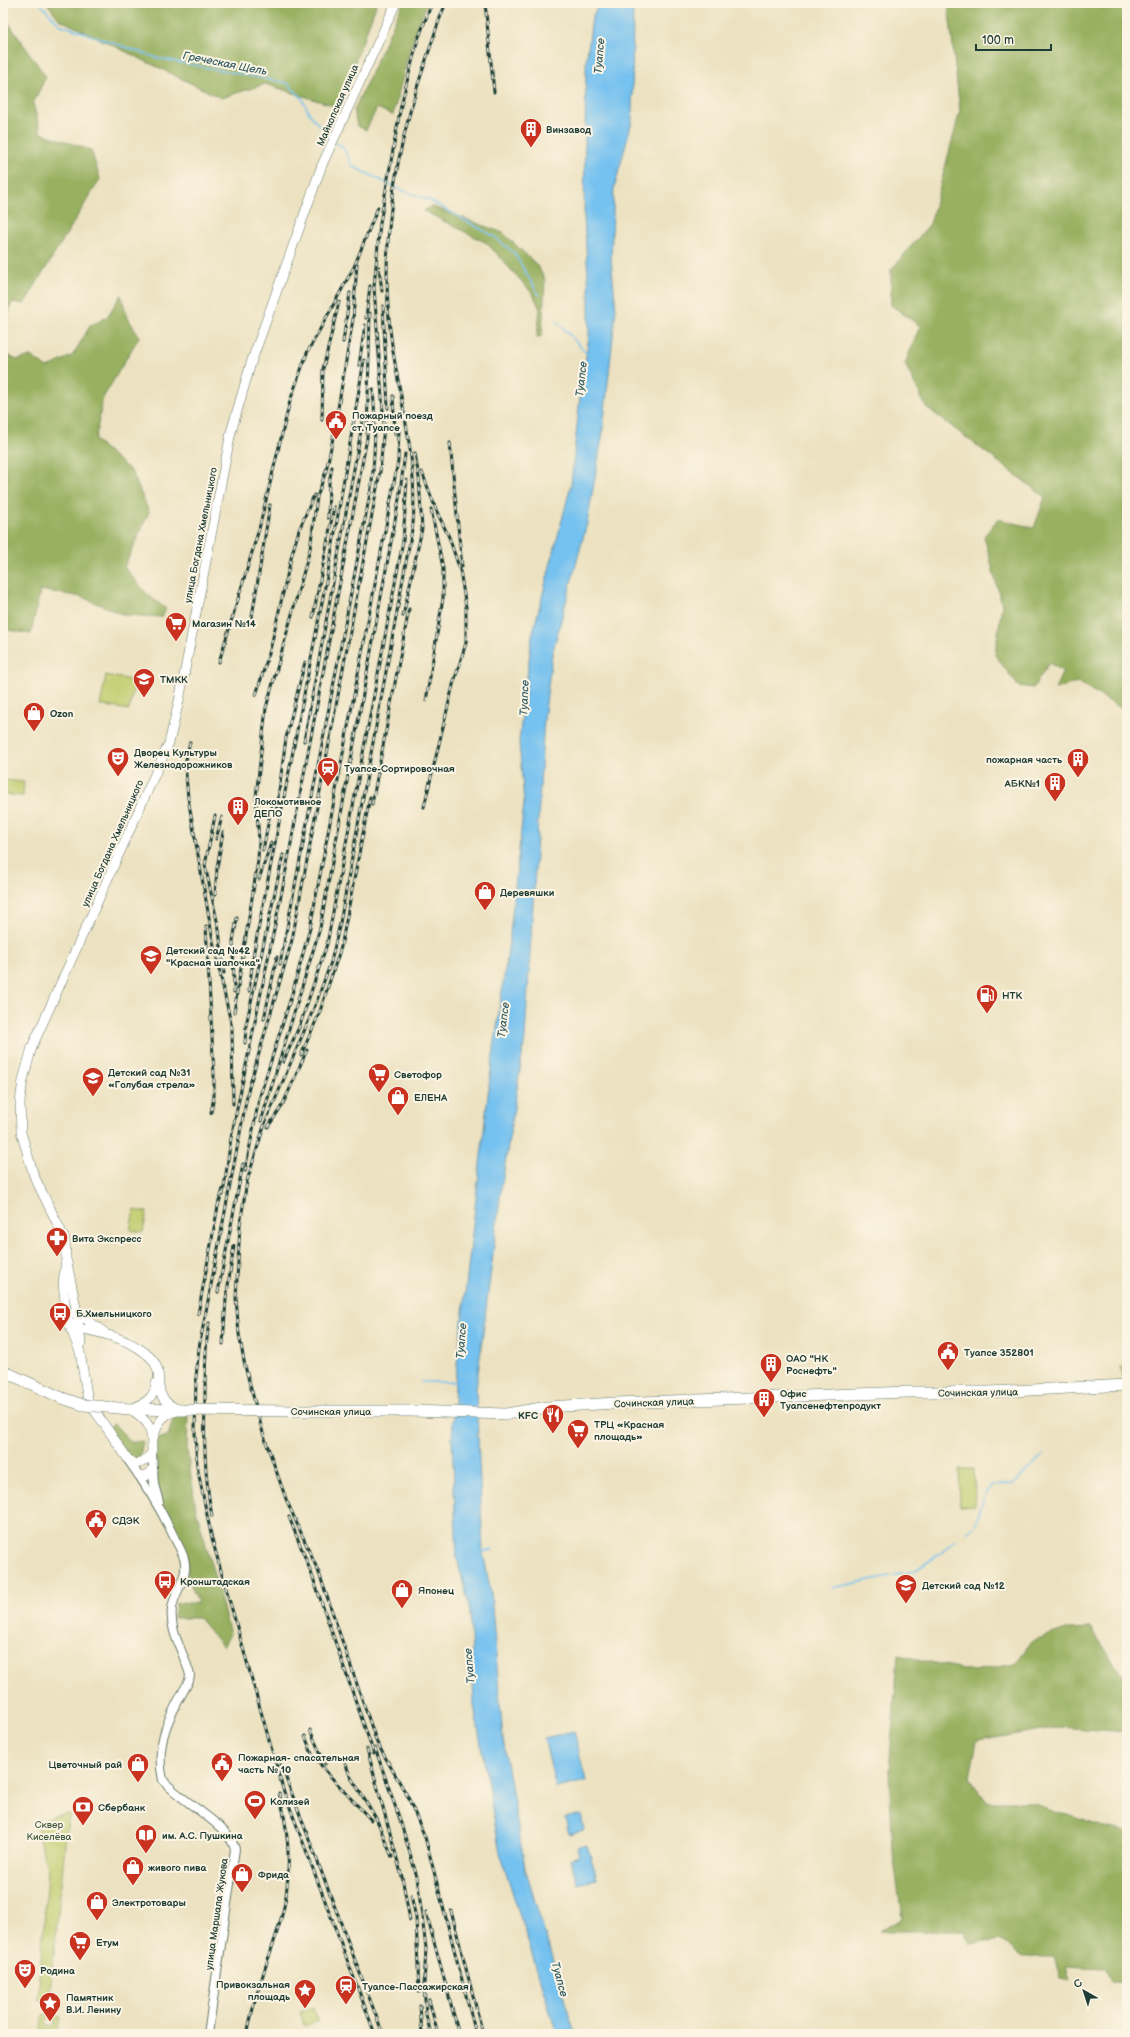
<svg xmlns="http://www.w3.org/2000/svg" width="1130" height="2037" font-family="'Balsamiq Sans',sans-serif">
<rect width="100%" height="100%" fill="#fcf5e5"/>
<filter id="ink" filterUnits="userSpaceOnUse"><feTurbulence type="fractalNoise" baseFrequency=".025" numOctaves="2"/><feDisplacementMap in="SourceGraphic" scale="8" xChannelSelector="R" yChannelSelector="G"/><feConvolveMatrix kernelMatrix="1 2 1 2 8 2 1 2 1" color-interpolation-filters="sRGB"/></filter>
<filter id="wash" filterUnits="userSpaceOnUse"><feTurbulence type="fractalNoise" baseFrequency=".012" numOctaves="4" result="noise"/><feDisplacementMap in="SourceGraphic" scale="16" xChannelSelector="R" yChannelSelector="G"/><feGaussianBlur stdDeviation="0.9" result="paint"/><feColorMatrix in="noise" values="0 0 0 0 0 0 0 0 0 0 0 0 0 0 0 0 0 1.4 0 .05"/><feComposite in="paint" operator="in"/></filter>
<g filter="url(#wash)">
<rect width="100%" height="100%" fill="#ece2c1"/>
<!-- green -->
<g fill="#c0cc6d" stroke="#708450" fill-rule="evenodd">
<path d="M106 675 135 681 129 710 100 705Z"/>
<path d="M3 780 24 782 23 796 3 794Z"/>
<path d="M134 1210 147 1212 143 1232 130 1230Z"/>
<path d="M1127 1366V1379L1124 1380 1121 1367Z"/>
<path d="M959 1469H974L975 1505 960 1506Z"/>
<path d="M70 1814 68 1820 66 1835 49 2001 40 2002 38 1999 48 1872 36 1823 58 1815Z"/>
<path d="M313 2007 318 2021 305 2026 300 2012Z"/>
<path d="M44 2014 61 2017 57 2032 41 2029 42 2017ZM47 2019 55 2020 54 2027 46 2026Z"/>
</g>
<!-- forest -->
<g fill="#98b060" stroke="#5c764a">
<path d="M47 3H377L338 107 265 84 221 98 59 19Z"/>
<path d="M403 3H427L409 52 393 115 377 108 366 130 357 126 354 110Z"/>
<path d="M948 3H1127V712L1078 682 1055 689 1063 671 1049 663 1033 688 1018 686 995 655 1002 605 984 536 998 519 1034 528 1045 497 926 407 905 364 920 326 891 305V270L930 224 960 111Z"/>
<path d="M3 15 46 77 33 103 41 133 91 150 100 179 24 304 12 302 3 335Z"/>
<path d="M431 206 503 233 538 266 545 280 542 336 537 337 540 309 533 294 487 243 424 211Z"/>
<path d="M121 295 127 316 139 337 103 398 95 440 132 472 149 512 124 567 147 594 166 609 162 617 124 615 82 597 40 590 31 634 3 629V353L17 360 31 356 47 368 73 355 90 326 107 317Z"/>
<path d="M188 1416 187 1450 196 1509 230 1634 223 1647 199 1618H174L176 1603H198L188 1577 187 1560 165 1512 156 1483 155 1458 157 1438 168 1437 173 1418Z"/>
<path d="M114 1424 131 1442 143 1441 140 1456 131 1460 107 1429Z"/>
<path d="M1091 1628 1127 1682V1732L1059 1727 977 1741 970 1777 986 1802H1028L1100 1826 1127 1832V1982H1111L1106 1968 1066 1966 1070 1981 1060 1979 1054 1957H1022L1001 1940 970 1944 964 1931H879L902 1918 893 1853 889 1771 898 1655 973 1671 1015 1664 1032 1641 1066 1629Z"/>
</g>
<!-- water -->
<g fill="#75c1ef" stroke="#4a7f92">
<path d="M599 3H633L632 121 614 189 611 260 616 309 602 438 587 523 552 654 544 719 525 1038 501 1190 476 1389 483 1552 491 1594 503 1739 525 1868 575 2034H557L500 1853 474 1705 470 1610 457 1558 452 1439 455 1382 490 1077 510 934 524 803 519 741 532 636 571 485 580 396 589 336V292L584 217 586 63 592 18Z"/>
<path d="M574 1731 586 1781 556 1788 544 1738Z"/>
<path d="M581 1814 584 1830 569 1834 565 1818Z"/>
<path d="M587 1845 597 1878 578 1884 570 1859 579 1856 577 1848Z"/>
</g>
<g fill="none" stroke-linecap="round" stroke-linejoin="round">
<!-- stream -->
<g stroke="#75c1ef" stroke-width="1.5">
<path d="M40 3 59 24 157 58 287 83 302 98 309 113 330 139"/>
<path d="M336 143 343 147 352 166 399 189 429 200 495 237 514 253 539 295"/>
<path d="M557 321 587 354"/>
<path d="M421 1382H457"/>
<path d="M966 1533 975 1526 986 1492 993 1485 1013 1484 1043 1455"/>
<path d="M483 1552 492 1550"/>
<path d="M832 1588 914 1571 940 1554 956 1540"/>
</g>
</g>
</g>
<g filter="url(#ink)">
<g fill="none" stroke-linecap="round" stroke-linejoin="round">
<!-- secondary casing -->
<g stroke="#677765" stroke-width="10">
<g id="secondary">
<path d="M152 1453 154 1484 159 1502"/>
<path d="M128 1460C146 1485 162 1511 175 1539 179 1547 185 1556 185 1564 187 1579 174 1593 172 1608 169 1633 184 1652 190 1675L189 1681C171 1713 154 1742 163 1780 179 1801 229 1824 235 1849L208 2034"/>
</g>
</g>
<!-- primary casing -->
<g stroke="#677765" stroke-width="10">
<g id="primary">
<path d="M67 1262 77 1313 104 1332"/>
<path d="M81 1343 77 1313 75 1312 69 1314 67 1319 72 1327C97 1331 133 1339 151 1358 168 1376 146 1397 180 1410"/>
<path d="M133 1408C146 1403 155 1397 156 1383"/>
<path d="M130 1409C151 1422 152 1428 152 1453 147 1459 142 1464 134 1464L128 1459 88 1401 80 1352 67 1319 63 1283 66 1259 65 1239 34 1176 21 1132 20 1102 23 1080 32 1047 169 743 179 701 231 432 251 363 322 165 396 3"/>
<path d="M153 1439C157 1425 161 1414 177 1411"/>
<path d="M139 1475 146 1476 153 1470"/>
</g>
</g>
<!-- highway casing -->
<g stroke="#677765" stroke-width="12">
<g id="highway">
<path d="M3 1371 62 1398"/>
<path d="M130 1409 182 1410"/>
<path d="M295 1411H410L506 1414 547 1407 616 1403 908 1392H989L1127 1385"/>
</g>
</g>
<!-- secondary -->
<use href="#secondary" stroke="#fff" stroke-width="8"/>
<!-- primary -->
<use href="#primary" stroke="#fff" stroke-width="9"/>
<!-- highway -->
<use href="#highway" stroke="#fff" stroke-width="11"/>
<!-- rail casing -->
<g stroke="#1f3d34" stroke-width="3">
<g id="rail">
<path d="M446 3C438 21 433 39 427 57 395 149 378 248 392 345 401 404 418 464 413 524L340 923 331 962 316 1003 264 1126 247 1181 240 1225 236 1298 239 1334 245 1366 263 1433 286 1499 319 1573 377 1743 408 1797 425 1837 476 2034"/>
<path d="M485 3 494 92"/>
<path d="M379 267 382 291"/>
<path d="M383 306 388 408"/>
<path d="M366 318 370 286"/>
<path d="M343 342 350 293"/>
<path d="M359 365 365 325"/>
<path d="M393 396 395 434"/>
<path d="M322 420 323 369 339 302"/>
<path d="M450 443 462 567"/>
<path d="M422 472 437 512 449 537 460 570 466 607V643L453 685 424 807"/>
<path d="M328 518 329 483 332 467"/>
<path d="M403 616 422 529 419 478 415 453"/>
<path d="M313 617 334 507"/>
<path d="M251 623 270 505"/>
<path d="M219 662 259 529 290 401 307 353 354 267 378 207"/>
<path d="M256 695 270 650 292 554 299 530 314 495"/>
<path d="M426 701 443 598V568L431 509"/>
<path d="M304 741 363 420"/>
<path d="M190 742 185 764 188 798 214 946 232 1028 233 1104"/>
<path d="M372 804 409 609"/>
<path d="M276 813 286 738 305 662"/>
<path d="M215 816 205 865 219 930 224 973"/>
<path d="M216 839 222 817"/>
<path d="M263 850 272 803"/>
<path d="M259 879 271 843"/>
<path d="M215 895 217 868 223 832"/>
<path d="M206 926 214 1074V1096L211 1113"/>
<path d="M280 964 372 483C375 451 376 421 373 389"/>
<path d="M249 991 254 951 331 556 364 360"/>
<path d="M234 992 233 941 237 918"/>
<path d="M234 1012 258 860 259 841 256 797 266 708 310 549 317 497 326 471 333 438 353 319 357 264"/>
<path d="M264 1019 277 957"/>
<path d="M245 1043 246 1025 283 855"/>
<path d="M301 1055 319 1014 341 947 370 797"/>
<path d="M283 1062 300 1025 327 944 403 541 407 480"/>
<path d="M261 1121 320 928 399 499 405 454"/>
<path d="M268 1127 283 1104 307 1050"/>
<path d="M245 1171 259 1099 292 994 310 928 382 547 398 461 399 427"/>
<path d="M223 1195 231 1138 283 886 367 438 370 313"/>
<path d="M218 1206 223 1189"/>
<path d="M218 1292 243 1164"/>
<path d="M198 1314 219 1201"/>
<path d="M209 1323C205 1346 205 1371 205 1394 204 1436 204 1475 212 1516"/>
<path d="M223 1344 226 1299 234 1246"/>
<path d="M289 1517 312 1575 374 1754"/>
<path d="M310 1730 325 1764"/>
<path d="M305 1736 312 1754 330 1776 371 1820"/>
<path d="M375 1748 400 1820 417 1877 426 1948 424 1985 426 2015 431 2034"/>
<path d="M367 1749 402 1877 410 1920"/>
<path d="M345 1762 350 1776 376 1818 392 1857"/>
<path d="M281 1765 383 2034"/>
<path d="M411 1895 416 1918 419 1992"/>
<path d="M451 1911 483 2034"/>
<path d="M426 1912 459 2034"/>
<path d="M429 2000 438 2034"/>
<path d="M420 2006 422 2034"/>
<path d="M247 2034C251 2015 256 1996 262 1978 270 1951 282 1924 286 1896 291 1860 288 1827 279 1793"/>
<path d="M375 2034 283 1789 212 1539 197 1466 195 1433 196 1377 199 1348 248 1091 292 940 380 472 384 425 374 287 380 223 401 105 418 39 432 3"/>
</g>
</g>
<!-- rail -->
<use href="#rail" stroke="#fcf5e5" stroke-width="1.5" stroke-dasharray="4.5" stroke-linecap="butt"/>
<!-- highway-bridge casing -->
<g stroke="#677765" stroke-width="12" stroke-linecap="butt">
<g id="highway-bridge">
<path d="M62 1398 83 1405 130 1409"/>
<path d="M182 1410 295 1411"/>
</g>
</g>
<!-- highway-bridge -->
<use href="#highway-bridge" stroke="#fff" stroke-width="11"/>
</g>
</g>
<!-- icons -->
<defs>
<g id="building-pin" transform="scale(1.15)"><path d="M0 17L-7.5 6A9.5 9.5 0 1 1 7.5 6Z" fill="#c8321e" stroke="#fcf5e5"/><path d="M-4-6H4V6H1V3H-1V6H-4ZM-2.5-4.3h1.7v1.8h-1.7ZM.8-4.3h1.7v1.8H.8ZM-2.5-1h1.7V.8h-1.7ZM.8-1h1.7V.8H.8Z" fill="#fff"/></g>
<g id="civic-pin" transform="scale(1.15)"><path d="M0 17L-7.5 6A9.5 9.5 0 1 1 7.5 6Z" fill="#c8321e" stroke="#fcf5e5"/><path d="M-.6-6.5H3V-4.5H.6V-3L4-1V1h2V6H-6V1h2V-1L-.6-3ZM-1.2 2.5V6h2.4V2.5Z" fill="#fff"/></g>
<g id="supermarket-pin" transform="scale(1.15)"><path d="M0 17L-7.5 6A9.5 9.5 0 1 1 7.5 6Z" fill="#c8321e" stroke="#fcf5e5"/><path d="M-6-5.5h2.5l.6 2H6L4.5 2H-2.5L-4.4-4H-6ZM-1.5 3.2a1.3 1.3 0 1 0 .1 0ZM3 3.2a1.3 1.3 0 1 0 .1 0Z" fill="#fff"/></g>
<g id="school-pin" transform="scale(1.15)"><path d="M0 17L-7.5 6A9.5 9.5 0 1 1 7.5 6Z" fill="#c8321e" stroke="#fcf5e5"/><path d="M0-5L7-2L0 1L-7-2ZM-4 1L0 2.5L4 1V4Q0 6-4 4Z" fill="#fff"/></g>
<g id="shop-pin" transform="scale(1.15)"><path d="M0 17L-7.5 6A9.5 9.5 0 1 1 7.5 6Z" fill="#c8321e" stroke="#fcf5e5"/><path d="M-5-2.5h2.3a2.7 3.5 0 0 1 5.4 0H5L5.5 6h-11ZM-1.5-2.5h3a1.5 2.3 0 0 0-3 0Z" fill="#fff"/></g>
<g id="theatre-pin" transform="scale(1.15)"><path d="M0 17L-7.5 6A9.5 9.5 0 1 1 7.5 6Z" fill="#c8321e" stroke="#fcf5e5"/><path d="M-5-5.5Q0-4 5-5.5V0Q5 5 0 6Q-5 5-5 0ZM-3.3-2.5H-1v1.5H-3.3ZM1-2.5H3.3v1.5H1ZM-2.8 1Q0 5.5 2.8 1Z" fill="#fff"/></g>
<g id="station-pin" transform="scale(1.15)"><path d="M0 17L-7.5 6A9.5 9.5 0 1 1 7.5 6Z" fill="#c8321e" stroke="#fcf5e5"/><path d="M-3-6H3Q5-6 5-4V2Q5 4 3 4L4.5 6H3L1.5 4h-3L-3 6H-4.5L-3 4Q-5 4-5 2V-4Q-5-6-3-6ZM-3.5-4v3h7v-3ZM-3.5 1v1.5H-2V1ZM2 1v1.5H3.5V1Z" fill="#fff"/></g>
<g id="fuel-pin" transform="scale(1.15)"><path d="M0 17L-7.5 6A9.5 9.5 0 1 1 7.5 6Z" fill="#c8321e" stroke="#fcf5e5"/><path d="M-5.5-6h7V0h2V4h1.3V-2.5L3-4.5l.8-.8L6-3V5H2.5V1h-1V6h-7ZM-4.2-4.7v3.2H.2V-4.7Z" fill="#fff"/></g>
<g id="pharmacy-pin" transform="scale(1.15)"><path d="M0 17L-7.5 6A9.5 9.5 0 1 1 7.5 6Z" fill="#c8321e" stroke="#fcf5e5"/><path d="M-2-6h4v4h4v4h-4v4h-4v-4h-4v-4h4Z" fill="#fff"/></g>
<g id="bus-pin" transform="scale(1.15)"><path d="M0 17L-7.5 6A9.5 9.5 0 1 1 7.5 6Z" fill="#c8321e" stroke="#fcf5e5"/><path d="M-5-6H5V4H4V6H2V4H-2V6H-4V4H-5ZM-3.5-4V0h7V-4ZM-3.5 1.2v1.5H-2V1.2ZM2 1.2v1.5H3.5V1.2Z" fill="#fff"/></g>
<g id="restaurant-pin" transform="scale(1.15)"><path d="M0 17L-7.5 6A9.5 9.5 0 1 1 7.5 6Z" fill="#c8321e" stroke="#fcf5e5"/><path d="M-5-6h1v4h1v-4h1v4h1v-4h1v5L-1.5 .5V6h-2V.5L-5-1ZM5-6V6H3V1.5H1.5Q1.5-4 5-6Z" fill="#fff"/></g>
<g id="stadium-pin" transform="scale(1.15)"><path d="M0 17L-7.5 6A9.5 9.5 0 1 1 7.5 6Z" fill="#c8321e" stroke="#fcf5e5"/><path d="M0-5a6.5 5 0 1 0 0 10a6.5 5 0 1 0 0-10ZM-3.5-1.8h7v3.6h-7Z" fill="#fff"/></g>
<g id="bank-pin" transform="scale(1.15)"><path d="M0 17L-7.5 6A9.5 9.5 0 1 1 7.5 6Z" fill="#c8321e" stroke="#fcf5e5"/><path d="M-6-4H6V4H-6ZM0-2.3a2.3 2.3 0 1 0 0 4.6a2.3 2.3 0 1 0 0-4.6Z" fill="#fff"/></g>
<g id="library-pin" transform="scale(1.15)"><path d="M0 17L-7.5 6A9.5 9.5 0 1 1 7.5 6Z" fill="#c8321e" stroke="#fcf5e5"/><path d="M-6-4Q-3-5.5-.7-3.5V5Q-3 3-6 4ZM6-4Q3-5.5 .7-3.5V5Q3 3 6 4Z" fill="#fff"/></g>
<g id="sight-pin" transform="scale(1.15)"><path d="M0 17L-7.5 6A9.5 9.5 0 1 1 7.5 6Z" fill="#c8321e" stroke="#fcf5e5"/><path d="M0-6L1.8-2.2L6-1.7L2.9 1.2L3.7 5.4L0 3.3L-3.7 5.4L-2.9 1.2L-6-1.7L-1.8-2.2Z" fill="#fff"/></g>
</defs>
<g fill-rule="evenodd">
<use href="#building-pin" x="531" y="129"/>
<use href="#civic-pin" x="336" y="421"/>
<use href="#supermarket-pin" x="176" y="623"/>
<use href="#school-pin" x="144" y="679"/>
<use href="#shop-pin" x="34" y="713"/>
<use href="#theatre-pin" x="118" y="758"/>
<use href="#building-pin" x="1078" y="759"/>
<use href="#station-pin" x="328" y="768"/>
<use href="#building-pin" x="1055" y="783"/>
<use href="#building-pin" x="238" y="807"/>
<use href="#shop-pin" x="485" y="892"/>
<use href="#school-pin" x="151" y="956"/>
<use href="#fuel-pin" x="987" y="995"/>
<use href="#supermarket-pin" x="379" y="1074"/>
<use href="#school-pin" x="93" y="1078"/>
<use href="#shop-pin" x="398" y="1097"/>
<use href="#pharmacy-pin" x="57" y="1238"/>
<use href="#bus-pin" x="60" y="1313"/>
<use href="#civic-pin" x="948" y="1352"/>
<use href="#building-pin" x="771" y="1364"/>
<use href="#building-pin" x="764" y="1399"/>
<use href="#restaurant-pin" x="553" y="1415"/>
<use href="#supermarket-pin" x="578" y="1430"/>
<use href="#civic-pin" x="96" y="1520"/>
<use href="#bus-pin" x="165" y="1581"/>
<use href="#school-pin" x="906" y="1585"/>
<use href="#shop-pin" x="402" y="1590"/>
<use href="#civic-pin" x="222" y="1763"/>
<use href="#shop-pin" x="138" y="1764"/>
<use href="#stadium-pin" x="255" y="1801"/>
<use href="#bank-pin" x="83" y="1807"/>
<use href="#library-pin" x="146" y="1835"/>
<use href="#shop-pin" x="133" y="1867"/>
<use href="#shop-pin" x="242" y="1874"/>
<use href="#shop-pin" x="97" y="1902"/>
<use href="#supermarket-pin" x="80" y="1942"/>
<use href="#theatre-pin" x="25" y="1970"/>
<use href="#station-pin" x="346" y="1986"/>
<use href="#sight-pin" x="305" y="1990"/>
<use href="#sight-pin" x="50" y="2003"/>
</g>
<g text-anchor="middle" stroke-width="4" stroke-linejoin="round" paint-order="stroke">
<!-- street labels -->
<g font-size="10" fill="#1f3d34" stroke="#fcf5e5">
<text transform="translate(337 105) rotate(-66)" y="4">Майкопская улица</text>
<text transform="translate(200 535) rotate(-79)" y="4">улица Богдана Хмельницкого</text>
<text transform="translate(112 843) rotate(-66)" y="4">улица Богдана Хмельницкого</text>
<text transform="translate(978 1392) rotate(-1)" y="4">Сочинская улица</text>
<text transform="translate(654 1402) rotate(-2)" y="4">Сочинская улица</text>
<text x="331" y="1415">Сочинская улица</text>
<text transform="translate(216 1914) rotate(-82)" y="4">улица Маршала Жукова</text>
</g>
<!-- poi labels -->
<g font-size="10" font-weight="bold" fill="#1f3d34" stroke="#fcf5e5" text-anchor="start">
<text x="546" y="133">Винзавод</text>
<text x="352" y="419">Пожарный поезд<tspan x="352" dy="12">ст. Туапсе</tspan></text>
<text x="192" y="627">Магазин №14</text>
<text x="160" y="683">ТМКК</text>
<text x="50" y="717">Ozon</text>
<text x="134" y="756">Дворец Культуры<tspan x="134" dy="12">Железнодорожников</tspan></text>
<text x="1062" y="763" text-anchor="end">пожарная часть</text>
<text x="344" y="772">Туапсе-Сортировочная</text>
<text x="1040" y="787" text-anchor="end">АБК№1</text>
<text x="254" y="805">Локомотивное<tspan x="254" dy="12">ДЕПО</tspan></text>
<text x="500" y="896">Деревяшки</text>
<text x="166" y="954">Детский сад №42<tspan x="166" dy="12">"Красная шапочка"</tspan></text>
<text x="1002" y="999">НТК</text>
<text x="108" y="1076">Детский сад №31<tspan x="108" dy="12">«Голубая стрела»</tspan></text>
<text x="394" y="1078">Светофор</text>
<text x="414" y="1101">ЕЛЕНА</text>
<text x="72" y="1242">Вита Экспресс</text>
<text x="76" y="1317">Б.Хмельницкого</text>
<text x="964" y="1356">Туапсе 352801</text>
<text x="786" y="1362">ОАО "НК<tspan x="786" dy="12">Роснефть"</tspan></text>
<text x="780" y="1397">Офис<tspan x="780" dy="12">Туапсенефтепродукт</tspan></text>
<text x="538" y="1419" text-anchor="end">KFC</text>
<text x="594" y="1428">ТРЦ «Красная<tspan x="594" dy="12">площадь»</tspan></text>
<text x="112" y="1524">СДЭК</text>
<text x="180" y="1585">Кронштадская</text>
<text x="922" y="1589">Детский сад №12</text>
<text x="418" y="1594">Японец</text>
<text x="238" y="1761">Пожарная- спасательная<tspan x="238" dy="12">часть № 10</tspan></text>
<text x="122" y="1768" text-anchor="end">Цветочный рай</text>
<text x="270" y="1805">Колизей</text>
<text x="98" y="1811">Сбербанк</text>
<text x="162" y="1839">им. А.С. Пушкина</text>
<text x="148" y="1871">живого пива</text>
<text x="258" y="1878">Фрида</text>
<text x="112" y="1906">Электротовары</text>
<text x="96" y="1946">Етум</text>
<text x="40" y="1974">Родина</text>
<text x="290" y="1988" text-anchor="end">Привокзальная<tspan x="290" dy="12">площадь</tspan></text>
<text x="362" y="1990">Туапсе-Пассажирская</text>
<text x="66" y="2001">Памятник<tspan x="66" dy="12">В.И. Ленину</tspan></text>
</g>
<!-- park labels -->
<g font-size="10" fill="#3f5a3f" stroke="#fcf5e5">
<text x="49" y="1828">Сквер<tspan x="49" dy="12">Киселёва</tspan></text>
</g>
<!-- water labels -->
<g font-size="11" font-style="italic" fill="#345e63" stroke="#fcf5e5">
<text transform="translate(599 56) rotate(-85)" y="4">Туапсе</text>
<text transform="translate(225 63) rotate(11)" y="4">Греческая Щель</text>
<text transform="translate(581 379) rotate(-84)" y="4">Туапсе</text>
<text transform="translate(524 698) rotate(-88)" y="4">Туапсе</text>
<text transform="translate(503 1020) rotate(-83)" y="4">Туапсе</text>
<text transform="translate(461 1341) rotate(-85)" y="4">Туапсе</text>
<text transform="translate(469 1666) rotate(-95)" y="4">Туапсе</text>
<text transform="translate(560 1979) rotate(75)" y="4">Туапсе</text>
</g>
</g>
<!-- margin -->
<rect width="1130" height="2037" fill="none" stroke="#fcf5e5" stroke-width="16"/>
<!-- north arrow -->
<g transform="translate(1084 1991) rotate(321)" stroke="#fcf5e5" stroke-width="3" paint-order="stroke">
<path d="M0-3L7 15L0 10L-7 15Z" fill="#1f3d34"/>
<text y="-6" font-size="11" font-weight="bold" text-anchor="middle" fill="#1f3d34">С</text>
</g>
<!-- scale -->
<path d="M976 44v6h75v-6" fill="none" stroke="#1f3d34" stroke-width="2"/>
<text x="982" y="44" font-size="12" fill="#1f3d34" stroke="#fcf5e5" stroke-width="3" paint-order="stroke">100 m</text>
</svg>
